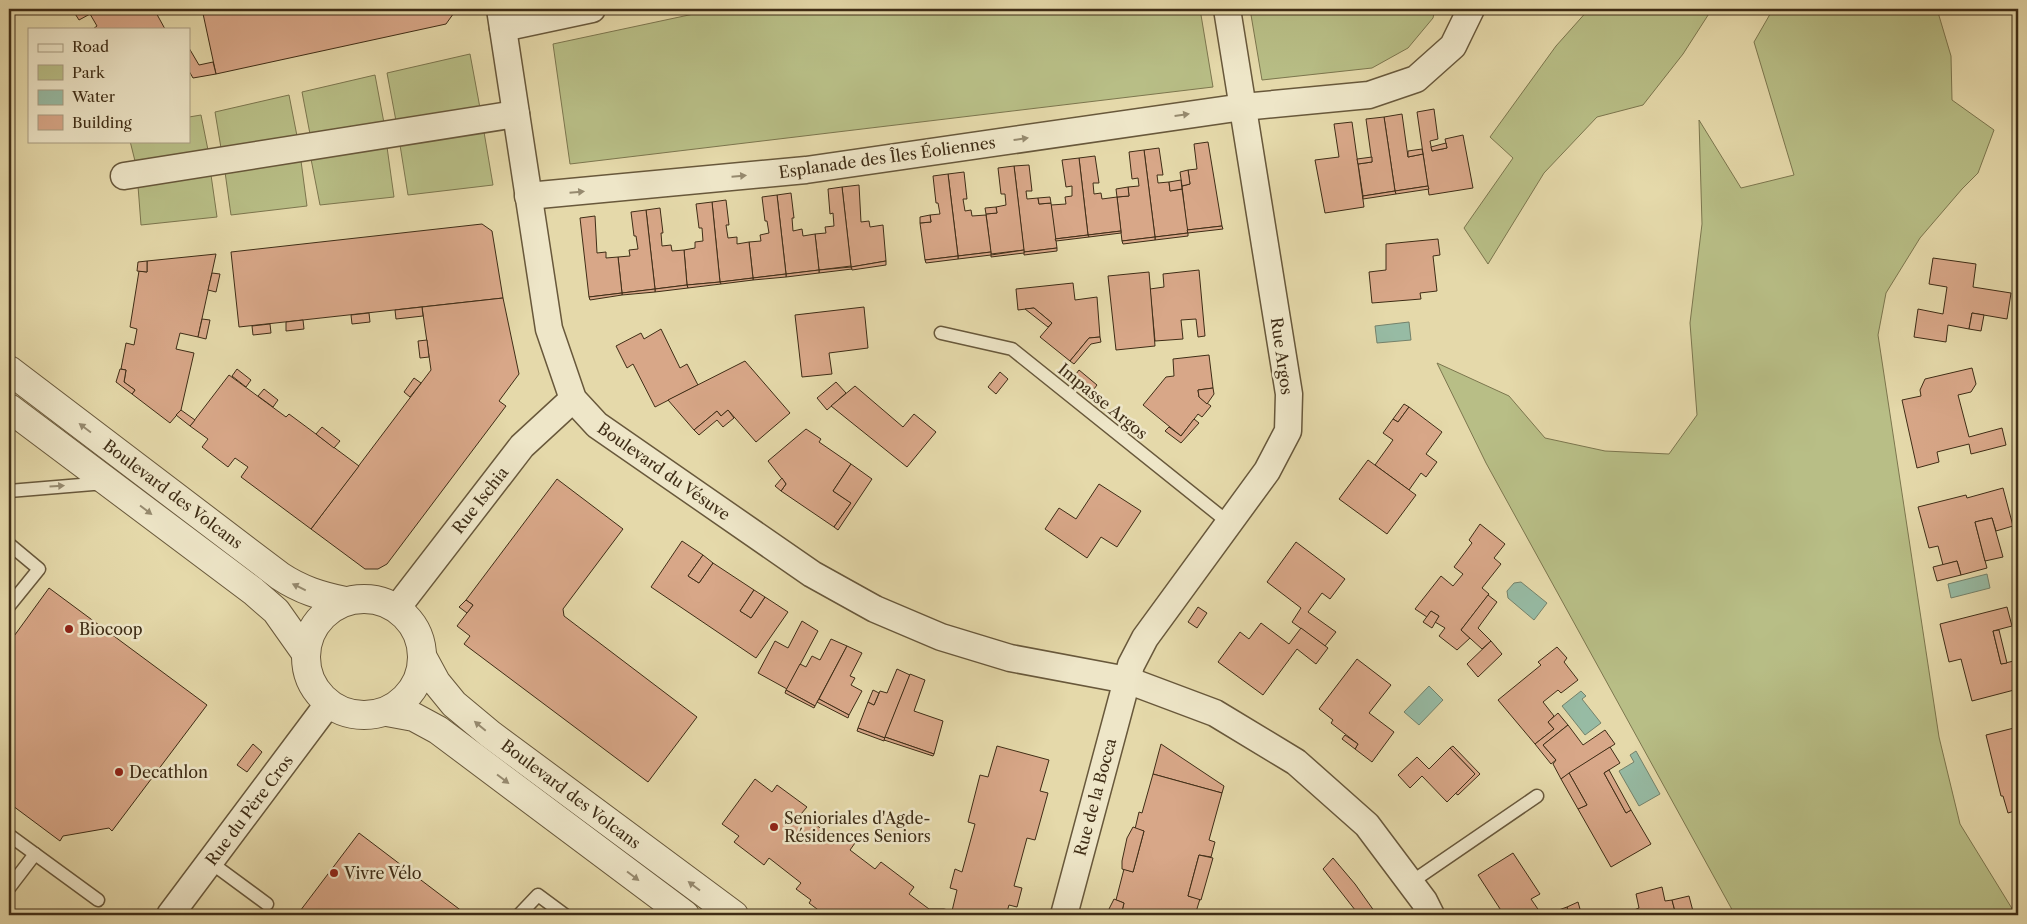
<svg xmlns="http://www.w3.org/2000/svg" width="2027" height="924" font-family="'Libre Caslon Text',serif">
<rect width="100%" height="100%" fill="#e5d9aa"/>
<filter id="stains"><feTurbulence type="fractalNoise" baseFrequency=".004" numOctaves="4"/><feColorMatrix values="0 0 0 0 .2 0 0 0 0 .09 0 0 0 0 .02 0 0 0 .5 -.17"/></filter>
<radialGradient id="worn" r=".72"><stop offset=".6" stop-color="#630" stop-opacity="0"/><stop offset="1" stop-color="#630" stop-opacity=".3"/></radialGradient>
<!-- green -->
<g fill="#b8be86" stroke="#7c764e">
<path d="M717 9H1200L1213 87 570 164 553 44Z"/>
<path d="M1250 9H1435L1433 18 1408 48 1372 68 1262 80Z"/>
<path d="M1589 9H1712L1683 54 1643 105 1597 117 1544 173 1488 264 1464 228 1513 158 1490 137 1556 46Z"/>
<path d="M1773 9H1937L1951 56 1952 100 1994 130 1978 173 1962 189 1920 238 1886 293 1878 335 1939 737 1960 824 2016 915H1735L1486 463 1437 363 1509 396 1545 438 1605 451 1669 454 1697 415 1690 323 1702 224 1699 120 1741 188 1794 175 1754 42Z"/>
<path d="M470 54 480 108 396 121 387 73Z"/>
<path d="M375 75 384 123 310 134 302 92Z"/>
<path d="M289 95 297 136 221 148 215 112Z"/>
<path d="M201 115 208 150 135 161 130 141H189V117Z"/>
<path d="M484 132 493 185 408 195 400 145Z"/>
<path d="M387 147 394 197 320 205 311 159Z"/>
<path d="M301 161 307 206 231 215 225 172Z"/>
<path d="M211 175 217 217 141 225 138 186Z"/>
</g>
<!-- water -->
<g fill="#97bba4" stroke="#74826b">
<path d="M1409 322 1411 340 1377 343 1375 326Z"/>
<path d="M1987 574 1990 588 1951 598 1948 584Z"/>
<path d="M1521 582 1547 603 1534 620 1508 598 1507 591 1514 583Z"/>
<path d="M1429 686 1443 700 1419 725 1404 712Z"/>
<path d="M1581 691 1586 696 1582 699 1601 723 1585 735 1562 706Z"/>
<path d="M1636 751 1660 794 1639 806 1619 771 1634 762 1630 755Z"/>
</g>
<!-- building -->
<g fill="#d8a788" stroke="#3f2d16">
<path d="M72 9H123L125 11 128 9H154L165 29H93L97 26 90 14 79 20Z"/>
<path d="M202 9H456V10L446 24 216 74Z"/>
<path d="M189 48 199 65 213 62 216 74 193 78 189 71Z"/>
<path d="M1434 109 1438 139 1430 141 1432 151 1447 148 1445 139 1463 135 1473 188 1429 195 1417 112Z"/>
<path d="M1402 114 1408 157 1423 154 1428 186 1395 191 1384 117Z"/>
<path d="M1384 117 1395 191 1363 196 1358 164 1372 162 1366 119Z"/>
<path d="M1352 122 1364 207 1325 213 1315 160 1339 157 1334 124Z"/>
<path d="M1208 142 1222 226 1187 230 1182 186 1190 184 1188 170 1197 169 1194 144Z"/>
<path d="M1446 143 1447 148 1432 151 1431 147Z"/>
<path d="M1159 148 1163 175H1157L1158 183 1169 182 1170 191 1182 189 1188 233 1155 237 1144 150Z"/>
<path d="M1422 149 1423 154 1408 157V151Z"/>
<path d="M1144 150 1155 237 1122 241 1117 197 1129 196 1128 187 1139 186 1138 178 1132 179 1129 152Z"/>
<path d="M1095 156 1099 183H1093L1094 194 1101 193 1102 199 1117 197 1121 231 1088 235 1079 158Z"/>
<path d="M1372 157V162L1358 164 1357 159Z"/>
<path d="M1079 158 1088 235 1055 239 1051 205 1066 204 1065 197 1072 196V186L1066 187 1062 160Z"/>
<path d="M1029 165 1032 191H1026L1027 199 1038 198 1039 204 1051 203 1057 248 1024 252 1014 166Z"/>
<path d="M1014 166 1024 250 991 254 986 214 997 213 996 207 1006 205 1005 194H1001L998 168Z"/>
<path d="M1188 170 1190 184 1182 186 1180 172Z"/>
<path d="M964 172 967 199H963L965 211 971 210 972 216 986 215 991 252 958 256 948 174Z"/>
<path d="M948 174 958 256 925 260 920 223 931 222 930 215 940 214 938 203H936L933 176Z"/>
<path d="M1181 180 1182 189 1170 191 1169 182Z"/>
<path d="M859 185 861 222 869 221 870 227 883 225 886 261 851 267 842 187Z"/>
<path d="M1428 186 1429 189 1396 194 1395 191Z"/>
<path d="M842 187 851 266 819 270 815 234 826 233 825 227 834 226 833 213 830 214 828 189Z"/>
<path d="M1128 187 1129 196 1117 197 1116 189Z"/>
<path d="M1395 191 1396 194 1363 199V196Z"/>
<path d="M791 193 794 218H792L793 231 802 229 803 236 815 234 819 270 786 274 777 195Z"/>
<path d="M777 195 786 274 753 278 749 242 761 241 760 235 769 233 767 221H765L762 197Z"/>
<path d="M1050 197 1051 203 1039 204 1038 198Z"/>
<path d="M726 200 729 225H726L728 238 737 237V244L749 242 753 278 720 282 712 202Z"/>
<path d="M712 202 720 282 687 285 684 250 695 248V242L703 241 702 228H699L696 204Z"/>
<path d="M996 207 997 213 986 214 985 208Z"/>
<path d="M660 208 663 233H661L662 246 671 245 672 251 684 250 687 285 655 289 646 210Z"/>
<path d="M646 210 655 289 622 293 618 257 630 256 629 250 638 249 636 236H634L631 212Z"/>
<path d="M930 215 931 222 920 223V217Z"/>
<path d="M595 216 597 253 606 252V258L618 257 622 293 589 297 580 218Z"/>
<path d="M482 224 492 231 503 298 239 327 231 252Z"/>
<path d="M1222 226 1223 229 1188 233 1187 230Z"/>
<path d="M1121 231V233L1089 237 1088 235Z"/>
<path d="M1188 233V236L1155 240V237Z"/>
<path d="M1088 235 1089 237 1056 241 1055 239Z"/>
<path d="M1155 237V240L1123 244 1122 241Z"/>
<path d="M1438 239 1440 255 1433 256 1437 291 1420 293 1421 299 1372 303 1369 272 1386 270V244Z"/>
<path d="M1057 248V251L1024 255V252Z"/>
<path d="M1024 250V253L991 257V255Z"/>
<path d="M991 252V255L958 259V256Z"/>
<path d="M216 254 198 337 180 333 176 349 194 353 181 410 170 423 132 394 135 390 124 382 126 370 121 369 126 343 134 345 137 329 130 327 139 271 147 272V261Z"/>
<path d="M958 256V259L926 263 925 260Z"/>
<path d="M1933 258 1976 264 1973 287 2011 293 2007 319 1972 313 1969 329 1948 325 1946 342 1914 337 1918 309 1943 314 1947 287 1929 284Z"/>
<path d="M147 261V272L137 271 138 262Z"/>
<path d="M886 261V265L852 270 851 267Z"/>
<path d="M851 267 852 269 819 273V270Z"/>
<path d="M819 270V273L786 277V274Z"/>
<path d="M1199 270 1205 336 1198 337 1196 319 1181 320 1183 339 1155 341 1150 289 1164 287 1163 274Z"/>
<path d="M1149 272 1155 346 1116 350 1108 276Z"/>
<path d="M212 273 220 274 216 292 208 290Z"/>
<path d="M786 274V277L753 280V278Z"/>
<path d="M753 278V280L721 284 720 282Z"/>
<path d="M720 282 721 284 688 288 687 285Z"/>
<path d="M1073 283 1075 300 1097 297 1100 337 1089 338 1070 361 1040 337 1052 323 1034 308 1018 310 1016 289Z"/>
<path d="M687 285 688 288 655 292V289Z"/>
<path d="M655 289V292L622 295V293Z"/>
<path d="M622 293V295L590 300 589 297Z"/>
<path d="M503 298 519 374 499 401 506 406 387 564 378 569H365L311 529 431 370 422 307Z"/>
<path d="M422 307 423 316 396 319 395 310Z"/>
<path d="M864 307 868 348 829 353 832 374 802 377 795 315Z"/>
<path d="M1034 308 1052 323 1048 327 1025 309Z"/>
<path d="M369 313 370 322 352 324 351 315Z"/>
<path d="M1972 313 1984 315 1981 331 1969 329Z"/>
<path d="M202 319 210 320 206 339 198 337Z"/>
<path d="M303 320 304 329 286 331V322Z"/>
<path d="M270 324 271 333 253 335 252 326Z"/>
<path d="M661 329 680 368 687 364 698 385 655 407 633 364 627 368 616 346 641 333 644 339Z"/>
<path d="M1100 337 1101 342 1091 344 1074 364 1070 361 1089 338Z"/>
<path d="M427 340 429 357 420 358 418 341Z"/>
<path d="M1209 355 1213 388 1198 390 1199 397 1211 406 1202 417 1198 414 1181 436 1143 405 1166 377 1174 376 1173 359Z"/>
<path d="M745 361 790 413 756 442 728 410 721 416 717 411 694 430 668 400Z"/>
<path d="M1972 368 1976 384 1971 392 1958 395 1969 437 2002 428 2006 445 1971 454 1969 444 1937 452 1939 462 1917 468 1902 400 1921 396 1920 390 1925 379Z"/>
<path d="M120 369 126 370 124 382 135 390 132 394 116 382Z"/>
<path d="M237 369 251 380 246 387 232 376Z"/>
<path d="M1079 370 1097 385 1088 397 1070 382Z"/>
<path d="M1000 372 1008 379 996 394 988 387Z"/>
<path d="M229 375 286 417 289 414 359 466 311 529 241 477 248 467 235 458 228 467 202 447 208 439 190 426Z"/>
<path d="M414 378 421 383 410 397 404 392Z"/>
<path d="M836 382 846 393 827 410 817 398Z"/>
<path d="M855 386 903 427 914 414 936 432 907 467 831 406Z"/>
<path d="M1213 388 1214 394 1207 404 1199 397 1198 390Z"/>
<path d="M264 389 278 400 273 407 258 396Z"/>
<path d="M1404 404 1409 407 1398 422 1393 419Z"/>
<path d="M1409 407 1442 432 1426 454 1437 462 1426 477 1421 473 1409 490 1375 465 1393 440 1383 433 1393 419 1398 422Z"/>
<path d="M181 410 195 420 190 426 176 415Z"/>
<path d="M728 410 734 418 723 427 717 420 699 435 694 430 717 411 721 416Z"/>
<path d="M1194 419 1199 423 1181 443 1165 431 1169 427 1181 436Z"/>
<path d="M322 427 340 441 334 448 316 434Z"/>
<path d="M806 429 821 439 819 442 851 464 833 491 851 503 834 527 781 491 786 484 768 461Z"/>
<path d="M1368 460 1416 495 1387 534 1339 499Z"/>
<path d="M851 464 872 479 838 530 834 527 851 503 833 491Z"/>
<path d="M782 478 786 484 781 491 775 486Z"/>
<path d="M557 479 623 529 563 609 564 616 697 717 648 782 464 644 470 636 457 626 473 605 466 600Z"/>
<path d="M1099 484 1141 511 1117 547 1101 537 1087 558 1045 529 1059 508 1076 519Z"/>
<path d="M2003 488 2013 526 1996 531 1992 518 1975 522 1987 568 1961 575 1957 561 1943 565 1938 546 1929 548 1918 507 1966 495 1967 498Z"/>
<path d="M1992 518 2003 557 1985 561 1975 522Z"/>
<path d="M1480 524 1505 544 1494 558 1501 564 1482 588 1489 594 1461 630 1470 638 1457 650 1439 636 1445 628 1435 622 1439 616 1431 611 1427 617 1415 609 1441 576 1453 586 1463 574 1454 567 1472 543 1469 540Z"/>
<path d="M682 541 703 555 688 576 699 583 713 563 754 590 740 611 751 618 765 597 788 612 756 658 651 587Z"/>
<path d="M1296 542 1345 579 1330 599 1322 593 1308 612 1336 632 1325 646 1292 622 1301 608 1267 582Z"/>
<path d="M703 555 713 563 699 583 688 576Z"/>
<path d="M1957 561 1961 575 1937 581 1933 567Z"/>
<path d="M49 588 207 705 112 831 109 828 63 836 60 841 9 803V643Z"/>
<path d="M754 590 765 597 751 618 740 611Z"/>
<path d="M1488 595 1497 602 1478 628 1491 641 1482 649 1461 630Z"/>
<path d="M466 600 473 605 467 613 459 607Z"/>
<path d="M1198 607 1207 613 1197 628 1188 622Z"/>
<path d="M2007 607 2012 626 1993 631 2001 664 2018 660V689L1972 701 1961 659 1949 662 1940 624Z"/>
<path d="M1431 611 1439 616 1432 628 1423 622Z"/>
<path d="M802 621 818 631 787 689 758 673 775 641 788 648Z"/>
<path d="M1261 623 1289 644 1301 628 1328 648 1316 664 1297 649 1263 695 1218 662 1240 632 1249 639Z"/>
<path d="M1999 630 2007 663 2001 664 1993 631Z"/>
<path d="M831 639 847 646 815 706 786 690 800 664 806 667 812 656 820 660Z"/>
<path d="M1491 641 1502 654 1478 677 1467 664Z"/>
<path d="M847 646 862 653 850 676 855 678 851 685 862 691 849 715 819 699Z"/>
<path d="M1557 647 1567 658 1564 662 1578 680 1561 693 1558 690 1543 702 1554 716 1548 722 1554 729 1535 744 1498 700 1541 665 1538 662Z"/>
<path d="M1357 659 1391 685 1369 713 1394 732 1372 762 1355 749 1358 744 1331 723 1333 720 1319 709Z"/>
<path d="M897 669 910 675 885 738 858 728 868 702 874 705 880 691 887 693Z"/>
<path d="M910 674 925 680 914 711 943 721 934 754 885 737Z"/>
<path d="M786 690 815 706 814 708 785 693Z"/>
<path d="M873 690 879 693 874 705 868 702Z"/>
<path d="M819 699 849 715 848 718 817 702Z"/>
<path d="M1558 713 1568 725 1543 745 1556 760 1551 764 1535 744 1554 729 1548 722Z"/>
<path d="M1568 725 1583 745 1605 730 1615 744 1561 779 1553 764 1556 760 1543 745Z"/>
<path d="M2018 727V744L2013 746 2018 767V810L2008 813 2003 796H2001L1986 735Z"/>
<path d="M858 728 885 738 884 741 857 731Z"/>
<path d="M1345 735 1358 744 1355 749 1342 739Z"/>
<path d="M885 737 934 754 933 756 884 740Z"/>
<path d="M253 744 262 752 247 772 237 765Z"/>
<path d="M1161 744 1224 786 1222 793 1153 774Z"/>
<path d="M997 746 1049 760 1040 791 1048 793 1035 840 1027 838 1014 886 1022 888 1017 907 1009 905 1006 915H831L826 912 825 915 809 903 811 900 796 889 801 883 769 858 764 865 734 842 739 836 722 824 755 779 772 792 777 785 807 807 801 814 834 838 839 831 855 843 850 850 875 869 881 862 914 887 909 894 929 909H944L952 911 957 890 950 888 955 869 962 872 975 824 968 822 980 775 988 777Z"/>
<path d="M1453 746 1480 774 1458 795 1455 793 1475 774 1450 748Z"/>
<path d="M1610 747 1620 763 1604 773 1626 813 1631 810 1651 844 1611 867 1578 809 1587 805 1569 773Z"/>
<path d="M1450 748 1475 774 1447 802 1422 776 1410 788 1398 775 1417 757 1429 769Z"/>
<path d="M1609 770 1631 810 1626 813 1604 773Z"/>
<path d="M1569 773 1587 805 1578 809 1561 779Z"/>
<path d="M1153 774 1222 793 1209 840 1215 842 1211 857 1199 855 1188 896 1200 899 1195 915 1183 912V915H1121L1124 903 1116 900 1124 869 1133 872 1144 831 1135 829 1139 812 1142 813Z"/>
<path d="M1133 827 1144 831 1133 872 1122 869V861L1127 838Z"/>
<path d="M359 833 467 915H297Z"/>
<path d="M1513 853 1540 894 1531 899 1542 915H1504L1478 875Z"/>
<path d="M1199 855 1213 858 1201 900 1188 896Z"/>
<path d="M1333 858 1355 884 1377 915H1359L1323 869Z"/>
<path d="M1662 887 1665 901 1672 900 1676 915H1635L1634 910 1639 908 1636 894Z"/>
<path d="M1689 896 1694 915H1676L1672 900Z"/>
<path d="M1114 899 1124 903 1121 915H1106Z"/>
<path d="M1578 902 1580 909 1569 914 1567 907Z"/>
<path d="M1567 907 1569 914 1555 915 1553 912Z"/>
</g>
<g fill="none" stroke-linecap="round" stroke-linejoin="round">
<!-- service casing -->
<g stroke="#68583b" stroke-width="15">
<g id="service">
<path d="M941 333 1012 349 1229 523"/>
<path d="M9 491 93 484H103"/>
<path d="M9 544 39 569 9 606"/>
<path d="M9 835 98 900"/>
<path d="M210 862 267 904"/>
<path d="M1410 883 1537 796"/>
<path d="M9 888 35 854"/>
<path d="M519 915 538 895 565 915"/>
</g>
</g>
<!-- minor casing -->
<g stroke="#68583b" stroke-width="29">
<g id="minor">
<path d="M500 9 549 329 573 399 597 425 812 574 875 609 941 637 1010 658 1127 680 1215 713 1296 762 1367 825 1424 901 1431 915"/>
<path d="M503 28 592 9"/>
<path d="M124 176 516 114"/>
<path d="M528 196 806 170 1243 107 1369 95 1416 79 1453 46 1471 9"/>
<path d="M397 608 522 446 573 399"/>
<path d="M170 915 328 704"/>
<path d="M1064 915 1131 665 1145 638 1267 471 1288 431 1289 394 1227 9"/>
</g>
</g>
<!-- tertiary casing -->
<g stroke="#68583b" stroke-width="30">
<g id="tertiary">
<path d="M9 370 280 576C301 590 321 596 345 601"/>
<path d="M9 408 253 591 276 611 305 652"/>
<circle cx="364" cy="657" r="58"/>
<path d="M423 658 436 682 454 704 490 734 734 915"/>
<path d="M387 712 414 717 438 730 685 915"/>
</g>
</g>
<!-- service -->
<use href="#service" stroke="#eee6c8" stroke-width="12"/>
<!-- minor -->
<use href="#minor" stroke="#eee6c8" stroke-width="26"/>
<!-- tertiary -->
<use href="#tertiary" stroke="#eee6c8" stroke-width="28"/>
</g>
<!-- one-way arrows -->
<defs><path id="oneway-solid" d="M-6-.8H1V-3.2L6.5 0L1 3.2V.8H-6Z" transform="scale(1.25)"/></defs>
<g fill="#968a6f">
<use href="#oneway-solid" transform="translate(1182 115) rotate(-8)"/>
<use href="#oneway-solid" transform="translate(1021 139) rotate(-8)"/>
<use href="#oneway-solid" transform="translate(739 176) rotate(-5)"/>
<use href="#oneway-solid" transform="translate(577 192) rotate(-5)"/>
<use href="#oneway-solid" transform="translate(85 428) rotate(-143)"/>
<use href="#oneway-solid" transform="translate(57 486) rotate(-4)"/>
<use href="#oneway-solid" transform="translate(146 510) rotate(37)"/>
<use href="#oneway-solid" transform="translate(299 587) rotate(-154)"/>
<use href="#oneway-solid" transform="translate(480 726) rotate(-140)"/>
<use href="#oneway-solid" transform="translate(503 779) rotate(37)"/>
<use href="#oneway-solid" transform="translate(633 876) rotate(37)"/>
<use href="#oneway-solid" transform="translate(694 886) rotate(-143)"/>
</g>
<!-- markers -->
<g fill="#8f2418" stroke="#eee6c8" stroke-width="2">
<circle cx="69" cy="629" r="5"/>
<circle cx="119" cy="772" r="5"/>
<circle cx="774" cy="827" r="5"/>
<circle cx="334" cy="873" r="5"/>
</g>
<g text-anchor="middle" stroke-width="5" stroke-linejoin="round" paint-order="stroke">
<!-- street labels -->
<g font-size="16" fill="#3f2d16" stroke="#eee6c8">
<text transform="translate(887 157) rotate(-8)" y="6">Esplanade des Îles Éoliennes</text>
<text transform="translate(1282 356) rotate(82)" y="6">Rue Argos</text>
<text transform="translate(1103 401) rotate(39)" y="6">Impasse Argos</text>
<text transform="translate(664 471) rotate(35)" y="6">Boulevard du Vésuve</text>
<text transform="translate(173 494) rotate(37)" y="6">Boulevard des Volcans</text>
<text transform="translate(480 500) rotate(-52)" y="6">Rue Ischia</text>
<text transform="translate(571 794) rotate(37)" y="6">Boulevard des Volcans</text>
<text transform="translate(1095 797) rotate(-75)" y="6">Rue de la Bocca</text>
<text transform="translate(249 810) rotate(-53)" y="6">Rue du Père Cros</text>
</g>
<!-- poi labels -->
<g font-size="16" fill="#3f2d16" stroke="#eee6c8" text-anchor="start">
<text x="79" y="635">Biocoop</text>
<text x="129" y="778">Decathlon</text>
<text x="784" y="824">Senioriales d'Agde-<tspan x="784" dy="18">Résidences Seniors</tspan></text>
<text x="344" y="879">Vivre Vélo</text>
</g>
</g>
<!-- margin -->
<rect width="2027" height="924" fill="none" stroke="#e5d9aa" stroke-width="30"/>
<rect x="10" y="10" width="2007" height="904" fill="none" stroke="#3f2d16" stroke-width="2.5"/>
<rect x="15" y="15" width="1997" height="894" fill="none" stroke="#3f2d16"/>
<!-- legend -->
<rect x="28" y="28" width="162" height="115" fill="#eee6c8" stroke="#a89c81"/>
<rect x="38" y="44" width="25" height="8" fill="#eee6c8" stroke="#a89c81"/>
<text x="72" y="52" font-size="15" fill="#3f2d16">Road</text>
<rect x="38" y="65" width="25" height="15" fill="#b8be86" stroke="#a89c81"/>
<text x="72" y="78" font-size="15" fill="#3f2d16">Park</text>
<rect x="38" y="90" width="25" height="15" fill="#97bba4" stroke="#a89c81"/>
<text x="72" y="102" font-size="15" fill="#3f2d16">Water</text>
<rect x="38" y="115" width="25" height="15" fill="#d8a788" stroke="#a89c81"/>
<text x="72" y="128" font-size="15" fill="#3f2d16">Building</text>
<rect width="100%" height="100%" filter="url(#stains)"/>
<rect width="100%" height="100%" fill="url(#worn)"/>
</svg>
